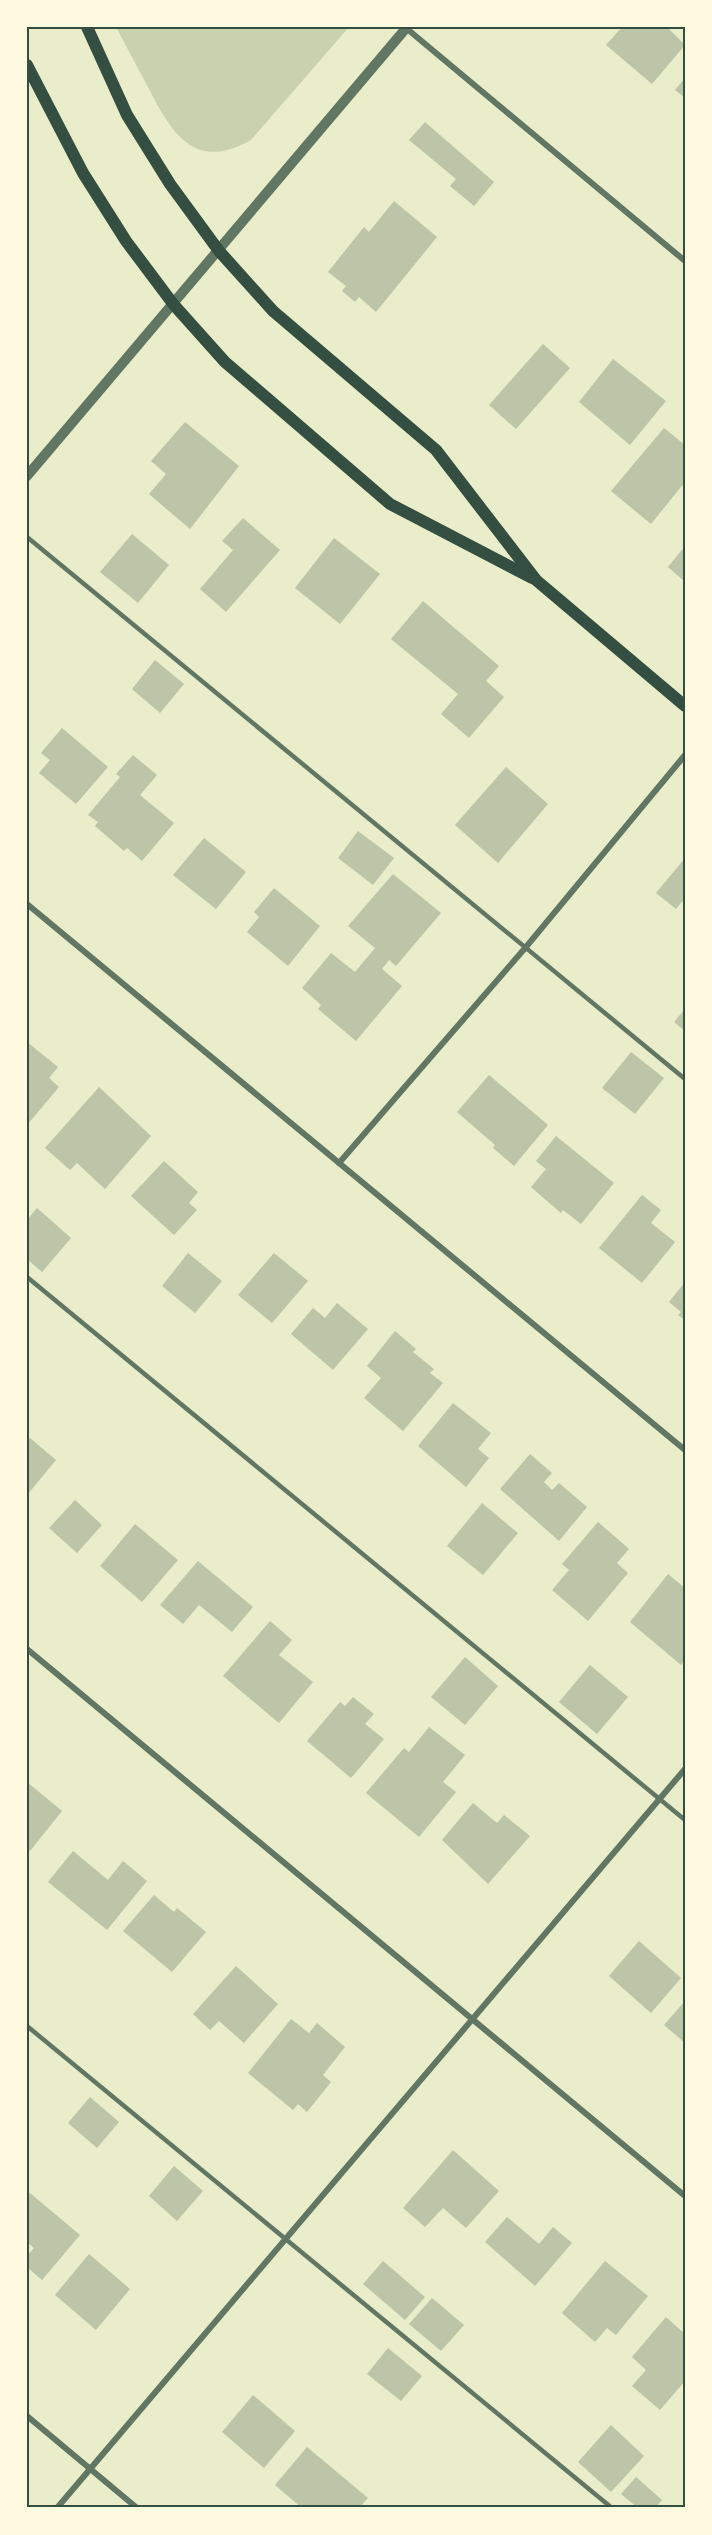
<svg xmlns="http://www.w3.org/2000/svg" width="712" height="2535" font-family="'Asap Condensed',sans-serif">
<rect width="100%" height="100%" fill="#e9edc9"/>
<!-- green -->
<path fill="#cad2ad" d="M116 27H349L251 140C195 172 172 134 149 89 138 68 127 48 116 27Z"/>
<!-- building -->
<g fill="#bcc5a7">
<path d="M622 27H667L685 45 652 84 606 45Z"/>
<path d="M685 78V98L675 90Z"/>
<path d="M425 122 494 182 474 206 450 186 456 179 409 140Z"/>
<path d="M394 201 437 237 376 312 359 297 355 302 342 291 346 286 328 272 364 227 369 232Z"/>
<path d="M543 344 570 368 516 429 489 405Z"/>
<path d="M613 359 666 401 630 445 579 402Z"/>
<path d="M185 422 239 466 190 529 149 494 166 474 151 461Z"/>
<path d="M664 428 685 445V482L651 524 611 491Z"/>
<path d="M243 518 280 550 226 612 200 589 233 550 222 541Z"/>
<path d="M132 534 169 565 138 603 100 572Z"/>
<path d="M334 538 380 574 340 624 295 588Z"/>
<path d="M685 546V582L668 567Z"/>
<path d="M423 601 499 666 486 681 504 697 469 738 441 714 458 694 391 639Z"/>
<path d="M155 660 184 684 160 713 132 689Z"/>
<path d="M62 728 108 767 76 804 39 773 50 760 41 753Z"/>
<path d="M133 755 157 775 140 795 174 823 142 861 127 848 124 851 95 826 98 822 88 815 120 777 116 774Z"/>
<path d="M506 767 548 804 498 863 455 825Z"/>
<path d="M358 831 394 858 373 885 338 858Z"/>
<path d="M204 838 246 872 216 909 173 875Z"/>
<path d="M685 858V898L676 909 656 893Z"/>
<path d="M393 874 441 913 396 966 389 960 382 969 402 986 356 1041 318 1009 321 1005 302 988 331 953 355 972 375 948 348 926Z"/>
<path d="M274 888 320 926 288 966 247 932 259 917 254 912Z"/>
<path d="M685 1009V1031L674 1022Z"/>
<path d="M27 1042 58 1067 49 1078 59 1087 27 1125Z"/>
<path d="M631 1052 664 1078 635 1114 602 1088Z"/>
<path d="M489 1075 548 1125 514 1166 493 1148 495 1145 457 1112Z"/>
<path d="M99 1087 151 1136 105 1189 77 1163 70 1170 45 1148Z"/>
<path d="M556 1136 614 1183 581 1224 563 1210 561 1213 531 1187 546 1169 536 1161Z"/>
<path d="M164 1161 198 1192 189 1203 197 1210 174 1235 131 1196Z"/>
<path d="M642 1195 661 1210 651 1223 675 1242 642 1283 599 1248Z"/>
<path d="M37 1208 71 1238 42 1272 27 1259V1220Z"/>
<path d="M188 1253 222 1281 195 1313 162 1286Z"/>
<path d="M274 1253 308 1281 272 1323 238 1295Z"/>
<path d="M685 1282V1320L678 1315 681 1312 669 1302Z"/>
<path d="M337 1303 368 1329 333 1370 291 1334 313 1308 325 1318Z"/>
<path d="M395 1331 416 1349 413 1352 434 1369 430 1373 443 1383 403 1431 364 1398 381 1378 367 1366Z"/>
<path d="M453 1403 491 1433 478 1449 489 1458 466 1487 418 1446Z"/>
<path d="M30 1438 56 1460 27 1495V1441Z"/>
<path d="M530 1454 552 1473 544 1482 552 1490 559 1483 587 1507 559 1541 500 1489Z"/>
<path d="M75 1500 102 1525 77 1553 49 1528Z"/>
<path d="M482 1503 518 1533 483 1575 447 1546Z"/>
<path d="M598 1522 629 1549 617 1563 628 1573 588 1621 552 1590 569 1570 562 1564Z"/>
<path d="M135 1524 178 1560 142 1602 100 1566Z"/>
<path d="M198 1561 253 1607 232 1632 199 1605 183 1624 160 1605Z"/>
<path d="M668 1574 685 1588V1660L681 1665 630 1622Z"/>
<path d="M270 1621 292 1640 279 1655 313 1682 279 1723 223 1676Z"/>
<path d="M465 1657 498 1686 465 1725 431 1697Z"/>
<path d="M590 1665 628 1697 597 1734 559 1702Z"/>
<path d="M353 1697 374 1714 365 1724 384 1739 351 1778 307 1741 340 1702 345 1706Z"/>
<path d="M429 1727 465 1755 443 1782 456 1792 419 1837 366 1793 404 1748 409 1752Z"/>
<path d="M27 1782 62 1811 30 1851 27 1849Z"/>
<path d="M473 1803 497 1823 504 1815 530 1836 488 1884 442 1840Z"/>
<path d="M73 1851 108 1880 123 1861 147 1881 107 1930 48 1882Z"/>
<path d="M154 1895 174 1912 177 1908 206 1932 172 1972 123 1931Z"/>
<path d="M639 1941 681 1978 651 2013 609 1976Z"/>
<path d="M236 1966 278 2004 244 2043 219 2021 210 2030 193 2014Z"/>
<path d="M685 2001V2043L664 2025Z"/>
<path d="M291 2019 309 2033 317 2023 345 2047 323 2075 331 2082 307 2112 298 2104 293 2110 248 2073Z"/>
<path d="M90 2097 119 2122 97 2148 68 2123Z"/>
<path d="M453 2150 499 2191 466 2228 443 2208 425 2227 403 2208Z"/>
<path d="M174 2166 203 2191 177 2221 149 2196Z"/>
<path d="M30 2193 80 2235 42 2280 27 2267V2256L34 2248 27 2242V2196Z"/>
<path d="M507 2217 539 2244 553 2227 572 2243 535 2286 485 2242Z"/>
<path d="M89 2254 130 2289 96 2330 55 2295Z"/>
<path d="M383 2261 425 2297 405 2320 363 2284Z"/>
<path d="M605 2261 648 2296 616 2335 607 2328 595 2342 562 2313Z"/>
<path d="M432 2298 464 2325 441 2351 409 2324Z"/>
<path d="M666 2317 685 2334V2381L660 2410 632 2386 646 2370 632 2357Z"/>
<path d="M388 2348 422 2376 401 2401 367 2374Z"/>
<path d="M253 2395 295 2431 264 2468 222 2432Z"/>
<path d="M611 2425 644 2456 611 2492 578 2462Z"/>
<path d="M307 2447 368 2498 359 2508H302L275 2485Z"/>
<path d="M636 2477 662 2500 655 2508H638L621 2494Z"/>
</g>
<g fill="none" stroke-linecap="round" stroke-linejoin="round">
<!-- service -->
<g stroke="#617663" stroke-width="4.5">
<path d="M27 537 685 1079"/>
<path d="M27 1277 685 1820"/>
<path d="M27 2026 612 2508"/>
</g>
<!-- minor -->
<g stroke="#617663" stroke-width="6">
<path d="M406 28 685 261"/>
<path d="M27 904 685 1450"/>
<path d="M339 1163 526 947 685 755"/>
<path d="M27 1649 685 2196"/>
<path d="M27 2416 137 2508"/>
<path d="M57 2508 685 1769"/>
</g>
<!-- tertiary -->
<path stroke="#617663" stroke-width="10" d="M27 476 407 27"/>
<!-- secondary -->
<g stroke="#344e41" stroke-width="12">
<path d="M87 27 127 115 170 184 219 251 273 311 436 450 536 580 685 706"/>
<path d="M27 65 83 173 126 241 174 305 225 362 390 504 532 578"/>
</g>
</g>
<!-- border -->
<rect width="712" height="2535" fill="none" stroke="#fefae0" stroke-width="57"/>
<rect x="28" y="28" width="656" height="2478" fill="none" stroke="#344e41" stroke-width="2"/>
</svg>
